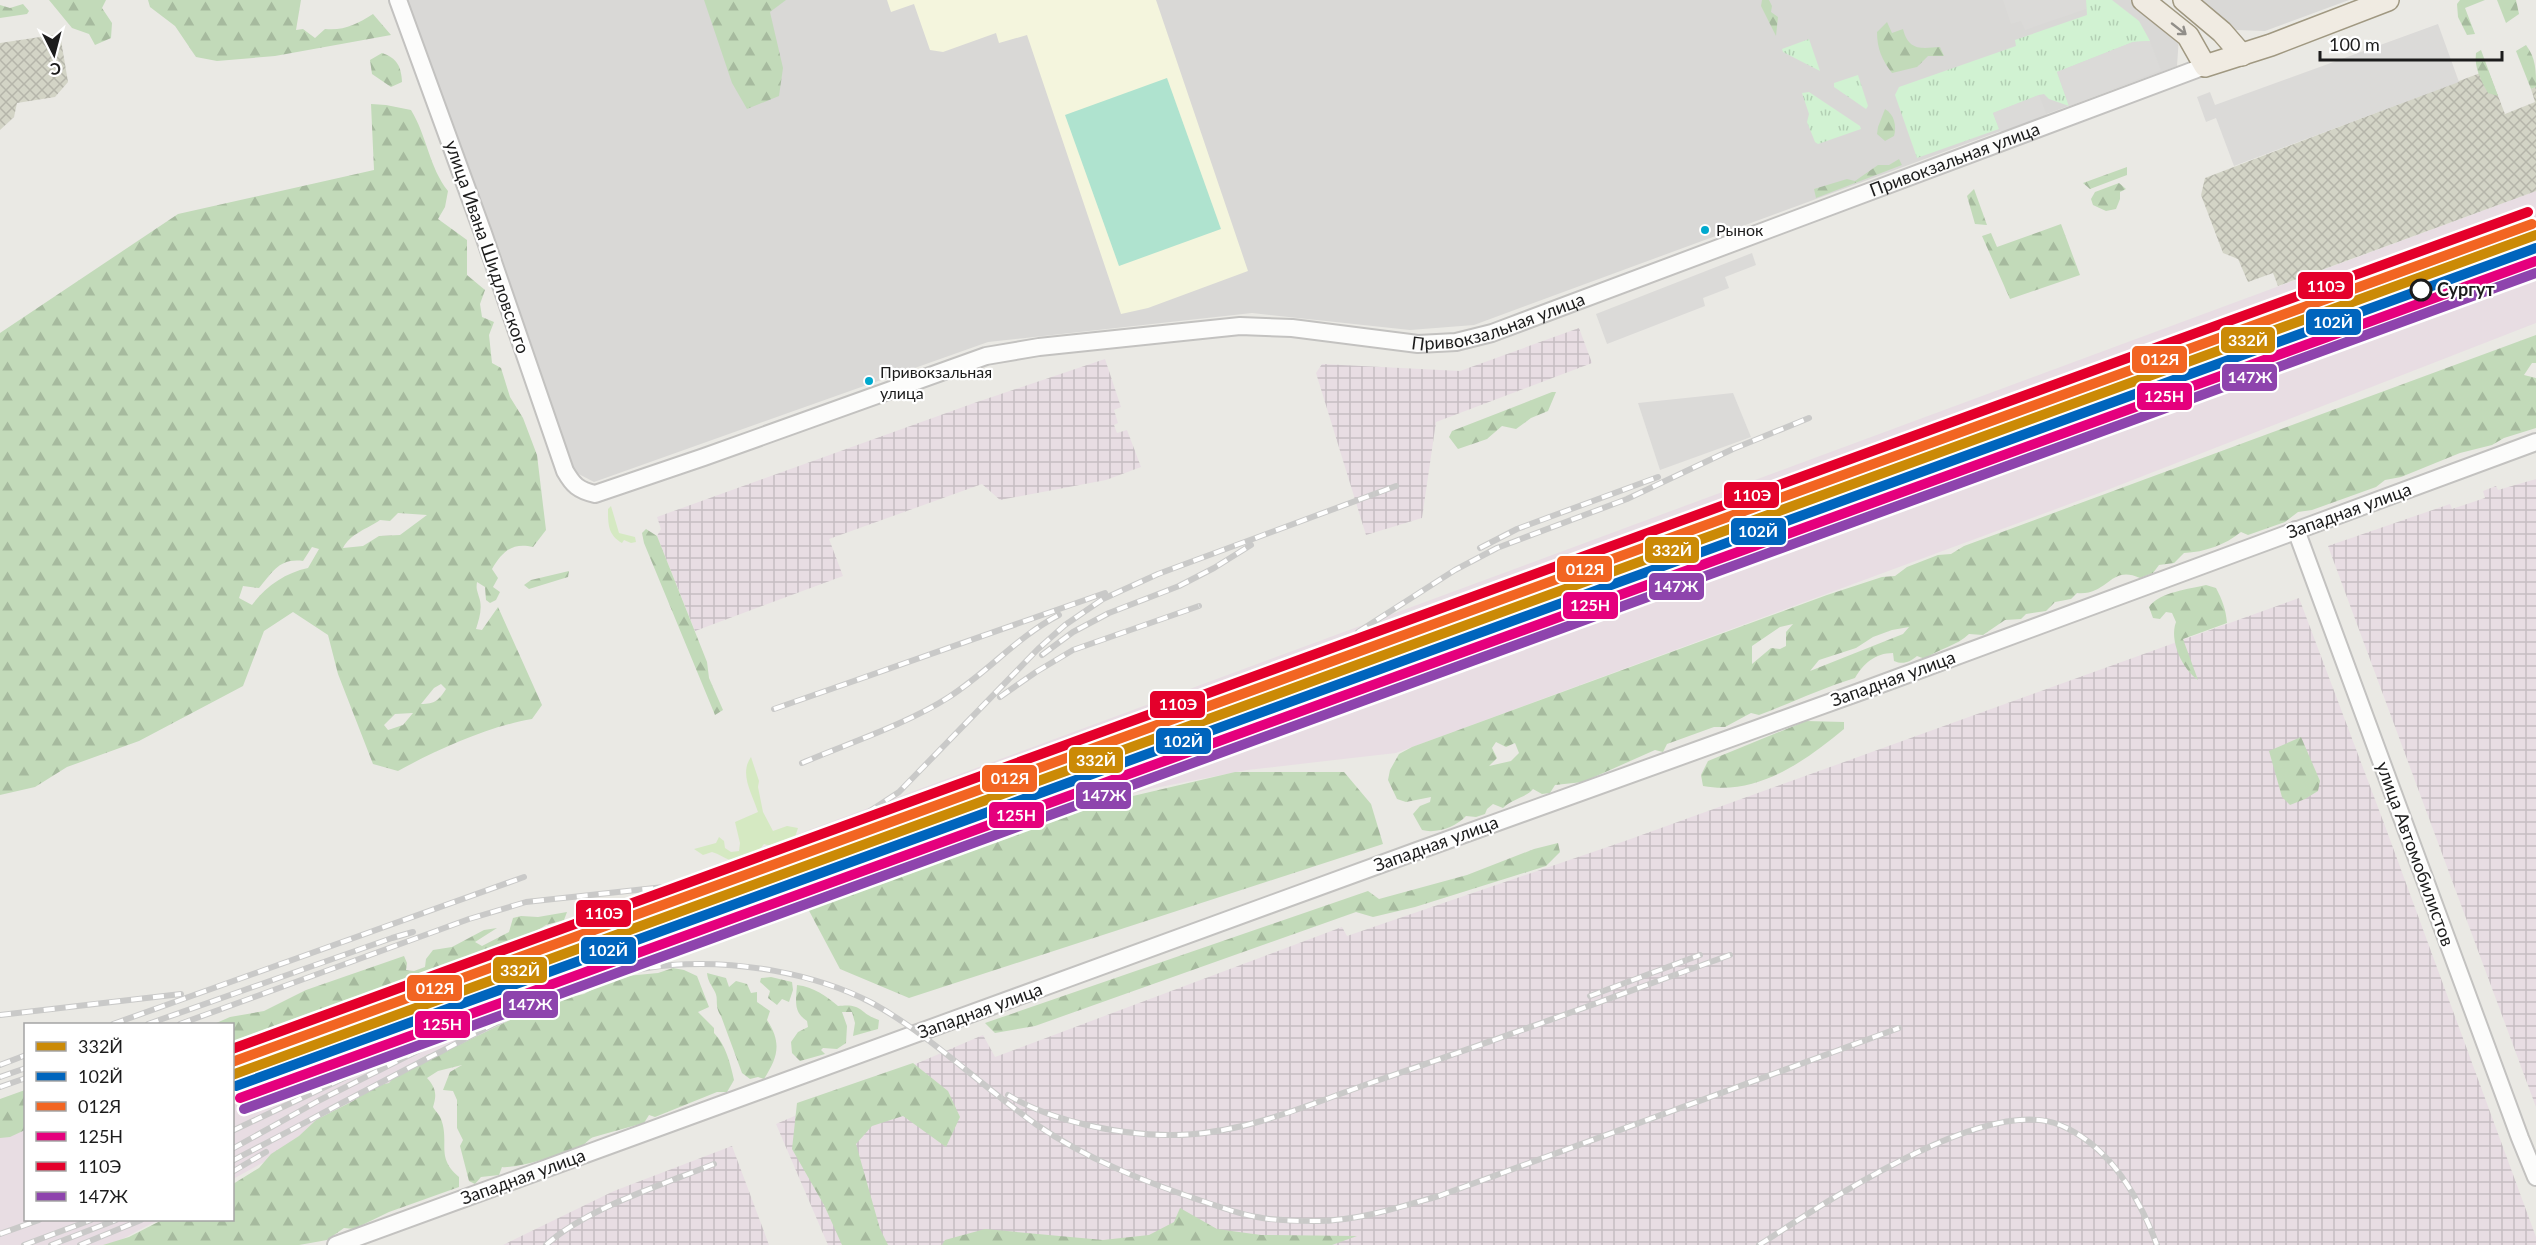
<svg xmlns="http://www.w3.org/2000/svg" width="2536" height="1245" font-family="Lato,sans-serif">
<defs>
<pattern id="industrial-grid" width="8" height="8" patternUnits="userSpaceOnUse" patternTransform="scale(1.5)"><rect width="8" height="8" fill="#e8dde3"/><path d="M0 4h8M4 0v8" fill="none" stroke="#c6bdc2"/></pattern>
<pattern id="construction-cross-hatch" width="8" height="8" patternUnits="userSpaceOnUse" patternTransform="scale(1.5)"><rect width="8" height="8" fill="#d3d4c6"/><path d="M0 0l8 8M0 8l8-8" fill="none" stroke="#b5b5aa"/></pattern>
<pattern id="forest-firs" width="22" height="20" patternUnits="userSpaceOnUse" patternTransform="scale(1.5)"><rect width="22" height="20" fill="#c2dab9"/><path d="M5 1l3.5 6h-7zM16 11l3.5 6h-7z" fill="#a6ba9e"/></pattern>
<pattern id="park-tufts" width="24" height="20" patternUnits="userSpaceOnUse" patternTransform="scale(1.5)"><rect width="24" height="20" fill="#d1f2d2"/><path d="M3 7l-1-3M5 7V3M7 7l1-3M15 17l-1-3M17 17v-4M19 17l1-3" fill="none" stroke="#b3cfb4"/></pattern>
</defs>
<rect width="100%" height="100%" fill="#eae9e4"/>
<!-- residential -->
<g fill="#d9d8d6">
<path d="M407 0H2132L2179 37 2177 66 1474 325 1410 330 1252 313 988 342 594 482 573 471Z"/>
<path d="M2198 0H2349L2265 31 2236 30Z"/>
</g>
<!-- industrial -->
<g fill="url(#industrial-grid)">
<path d="M1579 328 1592 363 1436 422 1422 518 1366 535 1316 373 1322 364 1460 371Z"/>
<path d="M1105 359 1121 407 1114 410 1118 423 1114 425 1117 433 1127 430 1141 467 1106 480 1000 500 982 484 829 539 843 576 695 631 657 536 661 529 657 517 977 402Z"/>
<path d="M2536 479V1107L2328 546 2450 504 2452 509 2485 498 2483 491 2496 486 2498 490Z"/>
<path d="M2299 598 2385 826 2536 1237V1245H828L776 1124 983 1035 995 1057 1342 927 1347 936 1625 841Z"/>
<path d="M732 1146 769 1245H503L614 1191Z"/>
</g>
<!-- education -->
<path fill="#f4f5dd" d="M887 0H1156L1248 271 1148 308 1121 314 1027 35 999 43 996 33 943 52 930 50 914 4 891 12Z"/>
<!-- railway -->
<g fill="#e8dde3">
<path d="M2536 191V323L2102 492 1396 753 1247 770 1150 789 958 838 561 998 443 1065 233 1179V1043Z"/>
<path d="M25 1120 26 1220H158L111 1245H0V1130Z"/>
</g>
<!-- construction -->
<g fill="url(#construction-cross-hatch)">
<path d="M60 34 68 82 55 97 17 103 14 117 0 130V43Z"/>
<path d="M2488 70 2505 114 2535 102 2531 89 2536 87V191L2278 286 2273 273 2248 282 2238 259 2223 253 2201 195 2205 178Z"/>
</g>
<!-- grass -->
<g fill="#d5e9c2">
<path d="M611 506 619 533 635 537 636 542 631 543 624 540 622 543C608 535 608 524 608 509Z"/>
<path d="M751 757 759 781 758 787 763 812 773 831 787 826 798 828 795 837C784 843 776 848 764 844 758 853 742 863 730 860 724 858 719 854 712 852L703 855 694 849 716 843 719 837 724 841 725 848 731 852 739 851 740 843 735 822 758 812C752 793 739 774 751 757Z"/>
</g>
<!-- forest -->
<g fill="url(#forest-firs)" fill-rule="evenodd">
<path d="M49 0H106L102 8 112 23 111 38 95 45 89 34 72 28Z"/>
<path d="M148 0H301L296 30 303 29 315 38 325 29C344 31 357 24 373 14L391 35 275 56 217 61 196 57 175 26 150 7Z"/>
<path d="M704 0H786L770 12 783 68 779 96 747 109 732 83Z"/>
<path d="M1762 0H1769L1772 6 1771 12 1778 17 1776 36 1761 6Z"/>
<path d="M2460 0H2485L2465 8 2475 34 2467 35 2458 17 2457 4Z"/>
<path d="M2497 0H2516L2519 14 2506 23Z"/>
<path d="M23 4 29 11 27 14 0 18V5L10 8Z"/>
<path d="M1887 22 1892 33 1903 29C1909 52 1922 48 1940 47L1944 56H1928L1917 67 1892 73C1882 60 1877 49 1877 32Z"/>
<path d="M2526 45C2536 58 2536 71 2536 87L2531 89 2516 51Z"/>
<path d="M2481 50 2498 96 2488 93C2481 80 2474 68 2476 53Z"/>
<path d="M382 53C397 58 401 66 402 82L391 87 372 74 370 60Z"/>
<path d="M371 104 386 105 411 110C427 136 429 167 448 191L445 207 438 219 467 240V275L485 290 480 304 482 317 494 322 489 335 492 363 501 368 510 397 523 418 537 455 546 530 533 547C512 542 502 552 492 569L498 578 493 587 500 592 496 600 490 603 486 600 485 587 477 582C476 589 477 590 479 597 483 608 479 619 476 629L482 630 498 607 542 705 532 719C490 726 436 750 398 771L373 764 338 674 328 635 293 612 264 631 243 686 139 741 67 767 35 787 0 795V333L178 214 374 170ZM398 513 427 515 400 535 379 536 363 546 343 548C350 534 367 529 380 520L390 521ZM312 547 319 549 308 568C285 573 266 586 252 605L239 598 243 586 259 588C273 572 279 558 303 561ZM441 684 446 689C439 700 435 704 421 704L434 688ZM413 713 403 725 388 730 384 725 395 714Z"/>
<path d="M1885 109C1894 114 1897 126 1894 136L1885 141 1877 134 1878 127Z"/>
<path d="M1899 159 1902 165 1816 198 1814 189 1847 179 1855 181 1878 165H1889Z"/>
<path d="M2127 167V175L2090 189 2083 183Z"/>
<path d="M2119 183 2126 189 2120 192V199L2116 209 2106 211 2093 205 2091 199 2095 192Z"/>
<path d="M1974 189 1987 225 1975 224 1967 196Z"/>
<path d="M2061 224 2080 275 2010 299 1982 236 1991 233 1997 247Z"/>
<path d="M2536 335V363H2532L2524 375 2536 378V428L2504 438 2492 445 2460 453 2401 477 2385 480 2376 487 2312 510 2298 512 2285 522 2248 535 2241 532C2225 545 2205 552 2184 553L2174 563 2159 565 2153 573 2140 578C2110 564 2108 596 2077 593L2071 599 2055 602 2046 611 2026 614 2021 619 2005 620 1983 635 1969 634C1957 646 1939 648 1925 659L1917 656C1910 662 1903 665 1894 661L1893 653C1875 653 1863 664 1855 678 1822 688 1791 703 1759 715L1751 713 1725 727H1714L1667 744 1663 752 1655 750 1583 782 1555 785 1550 793 1542 794 1533 789C1527 797 1512 799 1503 808L1493 804 1487 809 1485 814 1476 817 1466 816C1456 827 1436 834 1422 830L1413 814 1420 806 1430 802 1431 797 1406 802 1397 799 1388 780 1390 770 1399 754 1412 747 1827 595 1882 577 1895 576 1907 567 1938 555 1951 554 1964 546ZM1793 624 1786 632V646L1780 649 1771 648 1752 664V646L1780 627ZM1909 627 1903 634 1810 671 1819 660 1856 648 1873 637 1892 630ZM1496 742 1506 747 1515 743 1519 753 1511 761 1489 766 1497 758 1492 748Z"/>
<path d="M1552 392H1556L1548 411 1531 418 1516 429 1502 426 1487 439 1458 449 1449 437 1452 431Z"/>
<path d="M646 529 657 536 707 662 709 678 723 710 715 715 644 543 642 533Z"/>
<path d="M569 571 568 577 529 589 524 585 531 580Z"/>
<path d="M2206 585 2216 588C2222 599 2226 610 2227 623L2183 639 2198 680C2182 669 2169 640 2176 622L2172 613 2166 612 2160 619 2153 618 2149 607C2159 592 2190 589 2206 585Z"/>
<path d="M1806 721 1844 722V729C1804 762 1757 796 1703 786L1701 775 1708 761Z"/>
<path d="M2301 737 2320 781 2318 791 2305 799 2290 805 2282 797 2269 751Z"/>
<path d="M1235 772H1344L1371 804 1383 844 909 998 840 969 798 890 1005 826Z"/>
<path d="M1558 843 1560 852 1546 866 1415 907 1373 917 1356 912 1035 1026 995 1033 985 1023 1368 891 1379 899 1467 875 1534 849Z"/>
<path d="M567 912 564 920 546 925 530 935 451 962 447 972 481 963H493L448 984 430 987 419 995 391 1002 339 1021 327 1030 306 1033 283 1044 233 1058 232 1024H214L230 1017 264 1011 306 990 404 956 407 963 406 970 414 971 425 967 426 959 433 950 452 947 484 930 497 928 475 942 482 946 509 932 513 918 521 916 538 917Z"/>
<path d="M673 968 684 970 697 976 709 1007 698 1012 714 1028V1033C726 1045 730 1063 734 1080L727 1092H717L655 1117 649 1115 644 1123C627 1128 610 1132 594 1137 589 1138 587 1143 583 1145 569 1153 516 1169 502 1167L499 1175 481 1177 475 1184 469 1181 460 1146 463 1140 457 1128V1100L453 1091 443 1090 450 1072 462 1065 438 1071 427 1078C436 1088 437 1095 433 1107 435 1111 440 1115 441 1119 450 1143 435 1157 459 1177V1187L389 1212 354 1229 344 1228 327 1240 299 1245H103L129 1237 162 1220H232L233 1184 259 1168 271 1154 299 1136 316 1120 353 1101 375 1086 389 1083 399 1071 429 1054 430 1059 537 1007 556 1000 584 994 616 977 658 973Z"/>
<path d="M707 973 726 978 729 987 736 981 747 984 751 993 757 992V1002L770 1011 767 1020C782 1043 778 1057 764 1079L758 1077 750 1079 742 1073 721 1016C714 1005 719 1000 715 992 711 984 708 982 707 973Z"/>
<path d="M771 977 792 982 793 990 789 1002 782 999 777 1005 768 998 770 991 760 982 761 978Z"/>
<path d="M797 985C814 987 826 996 838 1006 864 1003 858 1013 879 1020L878 1029 853 1036 855 1023 852 1012H842L847 1026 846 1043 837 1049 823 1048 821 1050 825 1054 800 1061 792 1053 791 1042 798 1032 808 1027 807 1021C793 1012 796 1000 797 985Z"/>
<path d="M913 1063 948 1091 960 1117 946 1147 903 1116 872 1126 856 1144 880 1229 888 1245H842L824 1205 792 1149 797 1103Z"/>
<path d="M25 1090V1130L10 1137 0 1138V1099Z"/>
<path d="M1180 1208 1217 1229 1261 1235 1357 1236 1332 1245H942L945 1240 985 1229 1103 1240 1149 1235 1174 1222Z"/>
</g>
<!-- park -->
<g fill="url(#park-tufts)">
<path d="M2086 0H2112L2139 21 2150 41 2133 42 2057 72 2069 106 2049 99 2044 94 2039 95 1993 113 1999 129 1917 158 1895 95 1899 87 2016 46 2015 40 2087 15Z"/>
<path d="M1809 39 1820 71 1783 52 1782 49Z"/>
<path d="M1858 75 1868 106 1866 109 1834 87V83Z"/>
<path d="M1809 92 1860 126 1861 129 1818 144 1815 142 1807 122 1809 114 1802 93Z"/>
</g>
<!-- pitch -->
<path fill="#afe3cf" d="M1167 78 1221 229 1119 266 1065 115Z"/>
<!-- parking -->
<g fill="#dbdad8">
<path d="M2003 0H2086V9L2025 30 2021 21 2011 24Z"/>
<path d="M2438 24 2459 82 2234 166 2216 118 2206 122 2197 97 2210 92 2215 105Z"/>
<path d="M2150 41 2161 70 2069 106 2057 72 2133 42Z"/>
<path d="M2039 95 2047 116 2001 133 1993 113Z"/>
<path d="M1752 253 1756 265 1725 277 1729 288 1703 298 1705 306 1607 344 1596 314Z"/>
<path d="M1733 393 1751 437 1660 470 1638 403Z"/>
</g>
<g fill="none" stroke-linecap="round" stroke-linejoin="round">
<!-- minor casing -->
<g stroke="#c3c2c0" stroke-width="20">
<g id="minor">
<path id="s1" d="M398 0 483 233 565 471C573 485 578 490 595 494L704 457 986 356 1039 347 1240 326 1292 328 1418 344 1456 342 1492 333 2205 66"/>
<path d="M2296 530 2520 1138 2536 1177"/>
<path d="M336 1245 1417 851 1862 691 2536 442"/>
</g>
</g>
<!-- major casing -->
<g stroke="#a09881" stroke-width="24">
<g id="major">
<path d="M2143 0 2188 36 2205 66 2271 45 2388 0"/>
<path d="M2184 0 2222 32 2242 55"/>
</g>
</g>
<!-- minor -->
<use href="#minor" stroke="#fcfcfb" stroke-width="16"/>
<!-- major -->
<use href="#major" stroke="#f0ebe2" stroke-width="21"/>
<!-- rail casing -->
<g stroke="#c9c9c8" stroke-width="6">
<g id="rail">
<path d="M1480 548 1517 529 1658 477"/>
<path d="M1437 624 2536 223"/>
<path d="M1358 632 1455 570 1497 548 1627 499 1733 449 1809 418"/>
<path d="M1042 655 1073 632 1109 613 1179 586 1214 568 1251 545"/>
<path d="M1000 697 1036 672 1073 650 1199 606"/>
<path d="M774 709 1105 593"/>
<path d="M802 763C849 743 907 724 949 697 988 672 1018 636 1059 615"/>
<path d="M867 813 899 792 1038 649 1065 625 1103 599 1158 574 1396 486"/>
<path d="M468 962 580 919 672 891 1608 546"/>
<path d="M1590 996 1700 955"/>
<path d="M0 1015 181 994"/>
<path d="M113 1024 524 877"/>
<path d="M148 1024 392 938 413 932"/>
<path d="M180 1024 469 919 526 902 664 887"/>
<path d="M0 1065 26 1055"/>
<path d="M0 1077 26 1068"/>
<path d="M0 1087 26 1078"/>
<path d="M1008 1095C1051 1121 1119 1135 1169 1135 1242 1136 1312 1103 1379 1080 1497 1040 1613 997 1730 955"/>
<path d="M232 1131 365 1068"/>
<path d="M232 1149 318 1101 622 948 798 876 891 843"/>
<path d="M232 1161C301 1125 369 1088 438 1053 513 1014 587 972 672 965 736 960 815 973 872 1003 932 1036 981 1086 1037 1125 1087 1159 1143 1181 1199 1200 1218 1206 1238 1214 1257 1217 1275 1221 1297 1221 1316 1221 1358 1221 1400 1207 1439 1196L1899 1028"/>
<path d="M232 1172 266 1152"/>
<path d="M0 1234 39 1220"/>
<path d="M24 1245 91 1220"/>
<path d="M51 1245 116 1220"/>
<path d="M80 1245 141 1220"/>
<path d="M546 1245C587 1208 662 1185 714 1164"/>
<path d="M1759 1245C1822 1205 1985 1094 2060 1125 2110 1146 2139 1197 2157 1245"/>
</g>
</g>
<!-- rail -->
<use href="#rail" stroke="#fff" stroke-width="4" stroke-dasharray="11" stroke-linecap="butt"/>
<!-- rail-1 casing -->
<g stroke="#fff" stroke-width="15">
<path id="rail-1" d="M232 1075 2536 235"/>
</g>
<!-- rail-2 casing -->
<g stroke="#fff" stroke-width="15">
<path id="rail-2" d="M236 1086 2536 248"/>
</g>
<!-- rail-3 casing -->
<g stroke="#fff" stroke-width="15">
<path id="rail-3" d="M232 1062 2532 224"/>
</g>
<!-- rail-4 casing -->
<g stroke="#fff" stroke-width="15">
<path id="rail-4" d="M240 1098 2536 261"/>
</g>
<!-- rail-5 casing -->
<g stroke="#fff" stroke-width="15">
<path id="rail-5" d="M232 1049 2528 212"/>
</g>
<!-- rail-6 casing -->
<g stroke="#fff" stroke-width="15">
<path id="rail-6" d="M244 1109 2536 273"/>
</g>
<!-- rail-1 -->
<use href="#rail-1" stroke="#cb8a06" stroke-width="10"/>
<!-- rail-2 -->
<use href="#rail-2" stroke="#0065bd" stroke-width="10"/>
<!-- rail-3 -->
<use href="#rail-3" stroke="#f26522" stroke-width="10"/>
<!-- rail-4 -->
<use href="#rail-4" stroke="#e5007d" stroke-width="10"/>
<!-- rail-5 -->
<use href="#rail-5" stroke="#e4002b" stroke-width="10"/>
<!-- rail-6 -->
<use href="#rail-6" stroke="#8e44ad" stroke-width="10"/>
</g>
<!-- one-way arrows -->
<defs><path id="oneway-shaft" d="M-6 0H5M1.5-3L5.5 0L1.5 3" fill="none" stroke-width="1.6" stroke-linecap="round" stroke-linejoin="round" transform="scale(1.5)"/></defs>
<use stroke="#918e89" href="#oneway-shaft" transform="translate(2179 29) rotate(38)"/>
<!-- markers -->
<g fill="#00a9ce" stroke="#fff" stroke-width="2">
<circle cx="1705" cy="230" r="5"/>
<circle cx="869" cy="381" r="5"/>
</g>
<circle fill="#fff" stroke="#1c1c1c" stroke-width="3" cx="2421" cy="290" r="10"/>
<g text-anchor="middle" stroke-width="4.5" stroke-linejoin="round" paint-order="stroke">
<!-- bus labels -->
<g font-size="16" fill="#1c1c1c" stroke="#fff" text-anchor="start">
<text x="1716" y="236">Рынок</text>
<text x="880" y="378">Привокзальная<tspan x="880" dy="21">улица</tspan></text>
</g>
<!-- street labels -->
<g font-size="18" fill="#1c1c1c" stroke="#fff">
<text dy="6" stroke="none"><textPath href="#s1" startOffset="1958">Привокзальная улица</textPath></text>
<text transform="translate(487 247) rotate(71)" y="6">улица Ивана Шидловского</text>
<text dy="6" stroke="none"><textPath href="#s1" startOffset="1472">Привокзальная улица</textPath></text>
<text transform="translate(2349 511) rotate(-20)" y="6">Западная улица</text>
<text transform="translate(1893 679) rotate(-20)" y="6">Западная улица</text>
<text transform="translate(1436 844) rotate(-20)" y="6">Западная улица</text>
<text transform="translate(2415 854) rotate(70)" y="6">улица Автомобилистов</text>
<text transform="translate(980 1011) rotate(-20)" y="6">Западная улица</text>
<text transform="translate(523 1177) rotate(-20)" y="6">Западная улица</text>
</g>
<!-- stop labels -->
<g font-size="18" font-weight="bold" fill="#1c1c1c" stroke="#fff" text-anchor="start">
<text x="2437" y="296">Сургут</text>
</g>
</g>
<g stroke="#fff" stroke-width="2">
<rect x="2297" y="271" width="57" height="29" rx="6" fill="#e4002b"/>
<rect x="2305" y="308" width="57" height="28" rx="6" fill="#0065bd"/>
<rect x="2220" y="326" width="56" height="28" rx="6" fill="#cb8a06"/>
<rect x="2131" y="345" width="57" height="29" rx="6" fill="#f26522"/>
<rect x="2221" y="363" width="57" height="29" rx="6" fill="#8e44ad"/>
<rect x="2136" y="382" width="57" height="29" rx="6" fill="#e5007d"/>
<rect x="1723" y="481" width="57" height="28" rx="6" fill="#e4002b"/>
<rect x="1730" y="517" width="57" height="29" rx="6" fill="#0065bd"/>
<rect x="1644" y="536" width="56" height="28" rx="6" fill="#cb8a06"/>
<rect x="1556" y="555" width="57" height="28" rx="6" fill="#f26522"/>
<rect x="1648" y="572" width="57" height="29" rx="6" fill="#8e44ad"/>
<rect x="1562" y="591" width="57" height="29" rx="6" fill="#e5007d"/>
<rect x="1149" y="690" width="57" height="29" rx="6" fill="#e4002b"/>
<rect x="1155" y="727" width="57" height="28" rx="6" fill="#0065bd"/>
<rect x="1068" y="746" width="56" height="28" rx="6" fill="#cb8a06"/>
<rect x="981" y="764" width="57" height="29" rx="6" fill="#f26522"/>
<rect x="1075" y="781" width="57" height="29" rx="6" fill="#8e44ad"/>
<rect x="988" y="801" width="57" height="28" rx="6" fill="#e5007d"/>
<rect x="575" y="899" width="57" height="29" rx="6" fill="#e4002b"/>
<rect x="580" y="936" width="57" height="29" rx="6" fill="#0065bd"/>
<rect x="492" y="956" width="56" height="28" rx="6" fill="#cb8a06"/>
<rect x="406" y="974" width="57" height="28" rx="6" fill="#f26522"/>
<rect x="502" y="990" width="57" height="29" rx="6" fill="#8e44ad"/>
<rect x="414" y="1010" width="57" height="29" rx="6" fill="#e5007d"/>
</g>
<g font-size="16" text-anchor="middle" font-weight="bold" fill="#fff">
<text x="2326" y="292">110Э</text>
<text x="2333" y="328">102Й</text>
<text x="2248" y="346">332Й</text>
<text x="2160" y="365">012Я</text>
<text x="2250" y="383">147Ж</text>
<text x="2164" y="402">125Н</text>
<text x="1752" y="501">110Э</text>
<text x="1758" y="537">102Й</text>
<text x="1672" y="556">332Й</text>
<text x="1585" y="575">012Я</text>
<text x="1676" y="592">147Ж</text>
<text x="1590" y="611">125Н</text>
<text x="1178" y="710">110Э</text>
<text x="1183" y="747">102Й</text>
<text x="1096" y="766">332Й</text>
<text x="1010" y="784">012Я</text>
<text x="1104" y="801">147Ж</text>
<text x="1016" y="821">125Н</text>
<text x="604" y="919">110Э</text>
<text x="608" y="956">102Й</text>
<text x="520" y="976">332Й</text>
<text x="435" y="994">012Я</text>
<text x="530" y="1010">147Ж</text>
<text x="442" y="1030">125Н</text>
</g>
<!-- legend -->
<rect x="24" y="1023" width="210" height="198" fill="#ffffff" stroke="#a4a4a4" stroke-width="1.5"/>
<rect x="36" y="1042" width="30" height="9" fill="#cb8a06" stroke="#a4a4a4" stroke-width="1.5"/>
<text x="78" y="1053" font-size="18" fill="#1c1c1c">332Й</text>
<rect x="36" y="1072" width="30" height="9" fill="#0065bd" stroke="#a4a4a4" stroke-width="1.5"/>
<text x="78" y="1083" font-size="18" fill="#1c1c1c">102Й</text>
<rect x="36" y="1102" width="30" height="9" fill="#f26522" stroke="#a4a4a4" stroke-width="1.5"/>
<text x="78" y="1113" font-size="18" fill="#1c1c1c">012Я</text>
<rect x="36" y="1132" width="30" height="9" fill="#e5007d" stroke="#a4a4a4" stroke-width="1.5"/>
<text x="78" y="1143" font-size="18" fill="#1c1c1c">125Н</text>
<rect x="36" y="1162" width="30" height="9" fill="#e4002b" stroke="#a4a4a4" stroke-width="1.5"/>
<text x="78" y="1173" font-size="18" fill="#1c1c1c">110Э</text>
<rect x="36" y="1192" width="30" height="9" fill="#8e44ad" stroke="#a4a4a4" stroke-width="1.5"/>
<text x="78" y="1203" font-size="18" fill="#1c1c1c">147Ж</text>
<!-- north arrow -->
<g transform="translate(54 54) rotate(174)" stroke="#ffffff" stroke-width="4.5" paint-order="stroke">
<path d="M0-4.5L10 22L0 15L-10 22Z" fill="#1c1c1c"/>
<text y="-9" font-size="16" font-weight="bold" text-anchor="middle" fill="#1c1c1c">С</text>
</g>
<!-- scale -->
<path d="M2320 51v9h182v-9" fill="none" stroke="#1c1c1c" stroke-width="3"/>
<text x="2329" y="51" font-size="18" fill="#1c1c1c" stroke="#ffffff" stroke-width="4.5" paint-order="stroke">100 m</text>
</svg>
